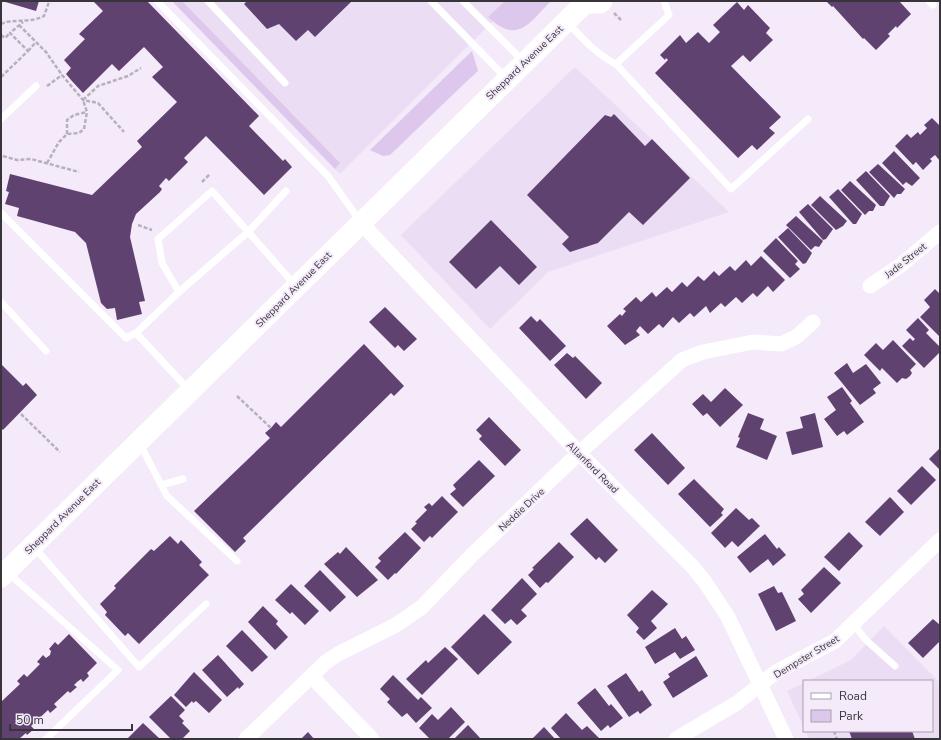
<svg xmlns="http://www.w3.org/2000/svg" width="941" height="740" font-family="'Nunito Sans',sans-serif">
<rect width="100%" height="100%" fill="#f4eaf9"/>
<!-- built -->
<g fill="#ebddf3">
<path d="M172 1H513L340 174Z"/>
<path d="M575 67 729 212 548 272 490 329 401 235Z"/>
<path d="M884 626 940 683V739H809L805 731H932V681H808L851 660Z"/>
<path d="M804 683V728L787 691Z"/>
</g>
<!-- green -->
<g fill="#dec7ec">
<path d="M172 1H182L340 163 335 169Z"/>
<path d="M505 1H551C529 23 518 45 488 17Z"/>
<path d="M472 51 478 71 467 81 390 155 383 156 370 150Z"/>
</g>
<!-- building -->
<g fill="#604270">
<path d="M2 1H39L36 11Z"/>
<path d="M93 1H147L259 116 249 126 283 161 285 159 292 167 264 195 206 136 184 158 188 162 169 181 166 178 159 186 162 189 160 192 136 214 132 224 130 237 145 301 139 302 142 314 117 320 115 308 107 309 101 303 86 243 75 232 17 216 19 208 5 204 9 192 6 191 10 174 92 195 142 147 137 141 177 102 152 77 163 67 144 47 119 71 112 64 83 93 71 80 66 74 71 68 64 60 85 39 79 34 103 11Z"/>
<path d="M247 1H352L315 37 308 30 296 41 279 24 267 29 244 4Z"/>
<path d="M826 1H901L900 2 911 14 897 28 896 26 888 34 890 36 876 50 864 38 863 39 833 6 832 7Z"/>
<path d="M737 2 744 10 748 5 770 28 766 33 773 40 750 62 743 55 731 66 781 117 769 128 775 133 757 150 752 145 738 158 655 73 668 60 666 58 665 60 660 55 680 35 686 43 698 32 709 43 720 32 713 25Z"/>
<path d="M614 114 645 146 652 139 690 178 643 225 629 212 598 243 570 252 562 244 569 237 527 195 605 115 611 117Z"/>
<path d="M932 118 940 126V161L935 155 930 159 932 161 923 170 916 162 913 165 895 146 907 134 911 138 918 132 920 135 927 128 924 125Z"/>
<path d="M894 151 920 178 912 186 906 182 903 185 882 163Z"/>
<path d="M878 164 905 189 901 194H897L894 198 869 172Z"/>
<path d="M866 171 890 196 884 206H880L856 180Z"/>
<path d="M850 181 876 205 873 211H869L865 215 841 190Z"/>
<path d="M838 189 862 214 856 224H853L829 197Z"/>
<path d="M820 196 847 221 843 226 836 230 811 205Z"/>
<path d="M808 204 833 229 826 239 823 240 799 212Z"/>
<path d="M796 216 823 241 819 247 815 246 811 250 786 225Z"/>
<path d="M491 220 537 267 519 285 500 266 476 289 449 262Z"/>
<path d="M788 228 812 253 806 263 803 264 778 237Z"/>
<path d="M776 238 798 261 795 264 800 269 790 278 763 251Z"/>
<path d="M761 256 785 280 773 292 768 286 757 297 753 293 742 303 736 297 725 307 721 303 710 313 706 306 694 317 690 313 679 323 673 317 663 328 659 324 648 334 640 326 636 331 640 335 625 345 607 326 620 314 622 316 626 311 623 309 636 297 641 302 652 292 656 297 667 287 672 292 682 282 687 287 698 276 704 281 714 271 719 276 730 266 735 271 746 260 751 266Z"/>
<path d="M935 289 940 294V337L920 317 930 307 924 300Z"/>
<path d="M385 307 417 339 404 351 398 345 395 348 369 322Z"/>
<path d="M531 316 537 322 540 319 566 346 550 361 519 328Z"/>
<path d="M918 318 929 330 926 333 940 347V352L924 368 902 346 910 338 913 341 915 339 906 330Z"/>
<path d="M893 340 916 364 910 370 912 373 910 376 906 379 902 378 897 383 882 368 880 371 864 355 876 343 883 350Z"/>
<path d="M364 344 404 386 394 396 391 393 243 538 246 541 235 552 194 511 270 438 265 433 271 428 276 422 281 427Z"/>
<path d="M567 353 573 358 575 356 602 383 586 399 554 365Z"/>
<path d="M847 363 853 373 866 364 881 383 873 389 876 393 860 405 834 373Z"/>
<path d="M1 364 23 386 26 383 37 395 3 430 1 428Z"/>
<path d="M842 387 852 401 850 403 864 422 847 435 844 431 837 436 824 419 836 410 827 397Z"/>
<path d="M725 388 743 405 720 427 707 413 703 416 692 404 703 394 711 402Z"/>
<path d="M748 413 764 419 760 429 777 436 767 460 736 447 740 438 738 437Z"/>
<path d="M815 413 823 447 792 455 786 432 803 428 800 417Z"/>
<path d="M489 417 521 450 505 466 479 439 482 436 476 430Z"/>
<path d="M652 433 685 468 668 485 634 450Z"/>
<path d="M940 448V470L929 459Z"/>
<path d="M479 460 495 476 463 507 450 494 456 489 453 485Z"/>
<path d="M922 466 936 480 911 505 897 491Z"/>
<path d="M694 479 724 509 721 513 723 515 710 527 678 494Z"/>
<path d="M442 496 458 512 432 538 430 536 424 542 411 529 417 523 415 522 427 510 424 507 429 503 432 506Z"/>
<path d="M890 497 904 512 880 536 865 522Z"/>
<path d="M736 508 749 520 752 518 760 526 738 547 732 541 725 548 711 533Z"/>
<path d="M587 518 618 550 605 563 599 557 596 560 570 534Z"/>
<path d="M405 532 421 548 396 574 395 573 388 580 375 567 381 561 378 558Z"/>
<path d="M849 532 863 546 839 571 824 557Z"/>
<path d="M765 534 777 549 779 547 786 555 773 566 768 559 750 573 737 557Z"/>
<path d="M170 536 178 544 181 540 202 562 199 565 209 575 139 644 128 633 125 636 105 615 107 612 100 604 116 588 114 586 151 549 154 551Z"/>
<path d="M559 542 574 557 548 583 546 582 540 588 528 575 534 569 532 568Z"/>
<path d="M346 547 378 580 357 597 324 564 338 552 340 554Z"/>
<path d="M824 567 841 583 811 613 798 599 804 594 801 590Z"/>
<path d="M320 570 346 597 330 612 304 586Z"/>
<path d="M522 578 537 594 521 610 527 616 517 625 511 619 505 624 491 610Z"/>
<path d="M291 584 319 611 305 625 292 612 290 614 275 600Z"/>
<path d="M774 586 778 593 782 592 796 621 776 631 758 594Z"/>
<path d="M652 590 668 604 651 621 657 628 644 640 636 632 639 628 627 615Z"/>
<path d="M263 606 278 621 276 624 288 637 275 650 248 622Z"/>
<path d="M484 614 512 642 478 675 451 647Z"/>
<path d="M933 619 940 625V641L923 658 908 643Z"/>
<path d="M675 628 682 639 686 636 695 650 680 659 675 652 655 664 645 647Z"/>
<path d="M242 630 268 657 252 672 226 646Z"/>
<path d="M69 634 97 663 87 673 89 676 83 682 81 679 77 682 74 685 77 687 70 693 68 691 54 704 57 707 50 713 48 710 31 726 34 729 27 735 26 733 19 739H1V700L2 701 20 684 17 681 24 674 27 677 40 664 37 662 43 655 46 658 50 655 51 651 49 649 55 642 58 645Z"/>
<path d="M445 647 458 659 422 695 406 679 426 660 428 663Z"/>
<path d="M218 655 244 684 239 689 238 687 227 697 202 670Z"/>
<path d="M696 656 708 676 673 698 663 682 670 677 668 674Z"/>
<path d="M194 672 222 700 209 713 196 701 193 703 192 701 186 707 174 695Z"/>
<path d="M626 673 639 692 642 690 652 705 640 714 638 711 629 717 607 686Z"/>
<path d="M393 675 418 700 421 697 432 708 416 723 407 713 402 717 387 702 390 699 380 689Z"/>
<path d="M595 688 609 706 611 704 623 718 610 728 608 725 601 731 577 703Z"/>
<path d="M171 696 185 710 179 716 184 721 182 723 190 731 182 739H171L149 717Z"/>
<path d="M451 707 465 722 448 739H430L419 728 432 714 438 720Z"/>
<path d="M566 713 582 730 587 726 600 739H561L551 728Z"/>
<path d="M143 723 160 739H127Z"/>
<path d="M468 725 481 739H454Z"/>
<path d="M544 727 555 739H532Z"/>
<path d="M849 731H912L915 739H852Z"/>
<path d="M308 732 314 739H301Z"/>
</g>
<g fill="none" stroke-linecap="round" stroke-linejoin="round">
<!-- path -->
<g stroke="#b8b0bc" stroke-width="2.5" stroke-dasharray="4 2" stroke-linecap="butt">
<path d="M614 13 621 20"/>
<path d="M1 24C14 18 28 24 44 16L49 2"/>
<path d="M19 25 46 52 62 75 83 100 98 103 124 132"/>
<path d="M1 35 5 38 10 33"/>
<path d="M28 51 36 42"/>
<path d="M1 77 28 51 10 33 23 22"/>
<path d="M47 86 62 75"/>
<path d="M67 134V120L74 115 87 112"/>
<path d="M3 156 17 160 31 159 79 172"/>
<path d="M47 163 59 142 67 134 79 133 84 129 87 112 83 100 98 86 128 76 141 68"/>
<path d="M202 182 210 174"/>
<path d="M138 225 152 230"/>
<path d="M237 396 271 428"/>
<path d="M21 414 60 452"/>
<path d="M834 731 837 739"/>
</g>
<!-- lane -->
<g stroke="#fff" stroke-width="7">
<path d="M157 1 328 176 360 221"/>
<path d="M208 1 285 83"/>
<path d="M431 1 506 78"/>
<path d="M463 1 524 62"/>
<path d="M929 1 933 5"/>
<path d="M568 23C583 39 596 54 616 64L731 189 808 119"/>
<path d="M616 64 669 15 664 1"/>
<path d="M1 119 36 86"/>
<path d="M1 213 126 338 136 333 189 390"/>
<path d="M179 292 162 263 158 239 212 191 295 285"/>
<path d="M1 302 46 351"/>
<path d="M136 333 179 292 248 232 286 191"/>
<path d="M140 444 167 496 237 561"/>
<path d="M161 485 183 479"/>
<path d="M34 547 139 667 206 604"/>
<path d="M7 572 118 670 46 739"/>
<path d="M853 624 866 640 895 666"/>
</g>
<!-- street -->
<g stroke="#fff" stroke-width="15">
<path d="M360 222 579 453 692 566 705 582 728 617 786 739"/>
<path d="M870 286 901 265 940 232"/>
<path d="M312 677 372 739"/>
<path d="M246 739 326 662 338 654 396 625 422 607 472 555 579 453 682 360 703 352 753 342 781 344 796 337 813 322"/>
<path d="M676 739 737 703 776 672 835 641 940 540"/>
</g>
<!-- secondary -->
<path stroke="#fff" stroke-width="21" d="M1 577 585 3H600L602 1"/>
</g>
<g text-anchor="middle" stroke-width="4" stroke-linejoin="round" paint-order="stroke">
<!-- street labels -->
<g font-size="10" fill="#37343a" stroke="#f4eaf9">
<text transform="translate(524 62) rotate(-44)" y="4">Sheppard Avenue East</text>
<text transform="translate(905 260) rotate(-38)" y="4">Jade Street</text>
<text transform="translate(293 289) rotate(-45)" y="4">Sheppard Avenue East</text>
<text transform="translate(593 467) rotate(45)" y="4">Allanford Road</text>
<text transform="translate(521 509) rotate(-43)" y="4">Neddie Drive</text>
<text transform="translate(62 516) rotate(-45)" y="4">Sheppard Avenue East</text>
<text transform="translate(806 656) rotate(-31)" y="4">Dempster Street</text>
</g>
</g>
<!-- border -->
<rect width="941" height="740" fill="none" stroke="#37343a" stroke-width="4"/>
<!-- legend -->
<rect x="803" y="680" width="130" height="52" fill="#f4eaf9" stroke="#a8a1ad"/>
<rect x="811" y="693" width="20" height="6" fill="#ffffff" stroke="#a8a1ad"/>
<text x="839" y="700" font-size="12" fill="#37343a">Road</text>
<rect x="811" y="710" width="20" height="12" fill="#dec7ec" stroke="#a8a1ad"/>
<text x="839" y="720" font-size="12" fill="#37343a">Park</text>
<!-- scale -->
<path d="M10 724v6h122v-6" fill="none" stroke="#37343a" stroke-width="2"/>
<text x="16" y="724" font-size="12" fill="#37343a" stroke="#f4eaf9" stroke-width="3" paint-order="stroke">50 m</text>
</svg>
